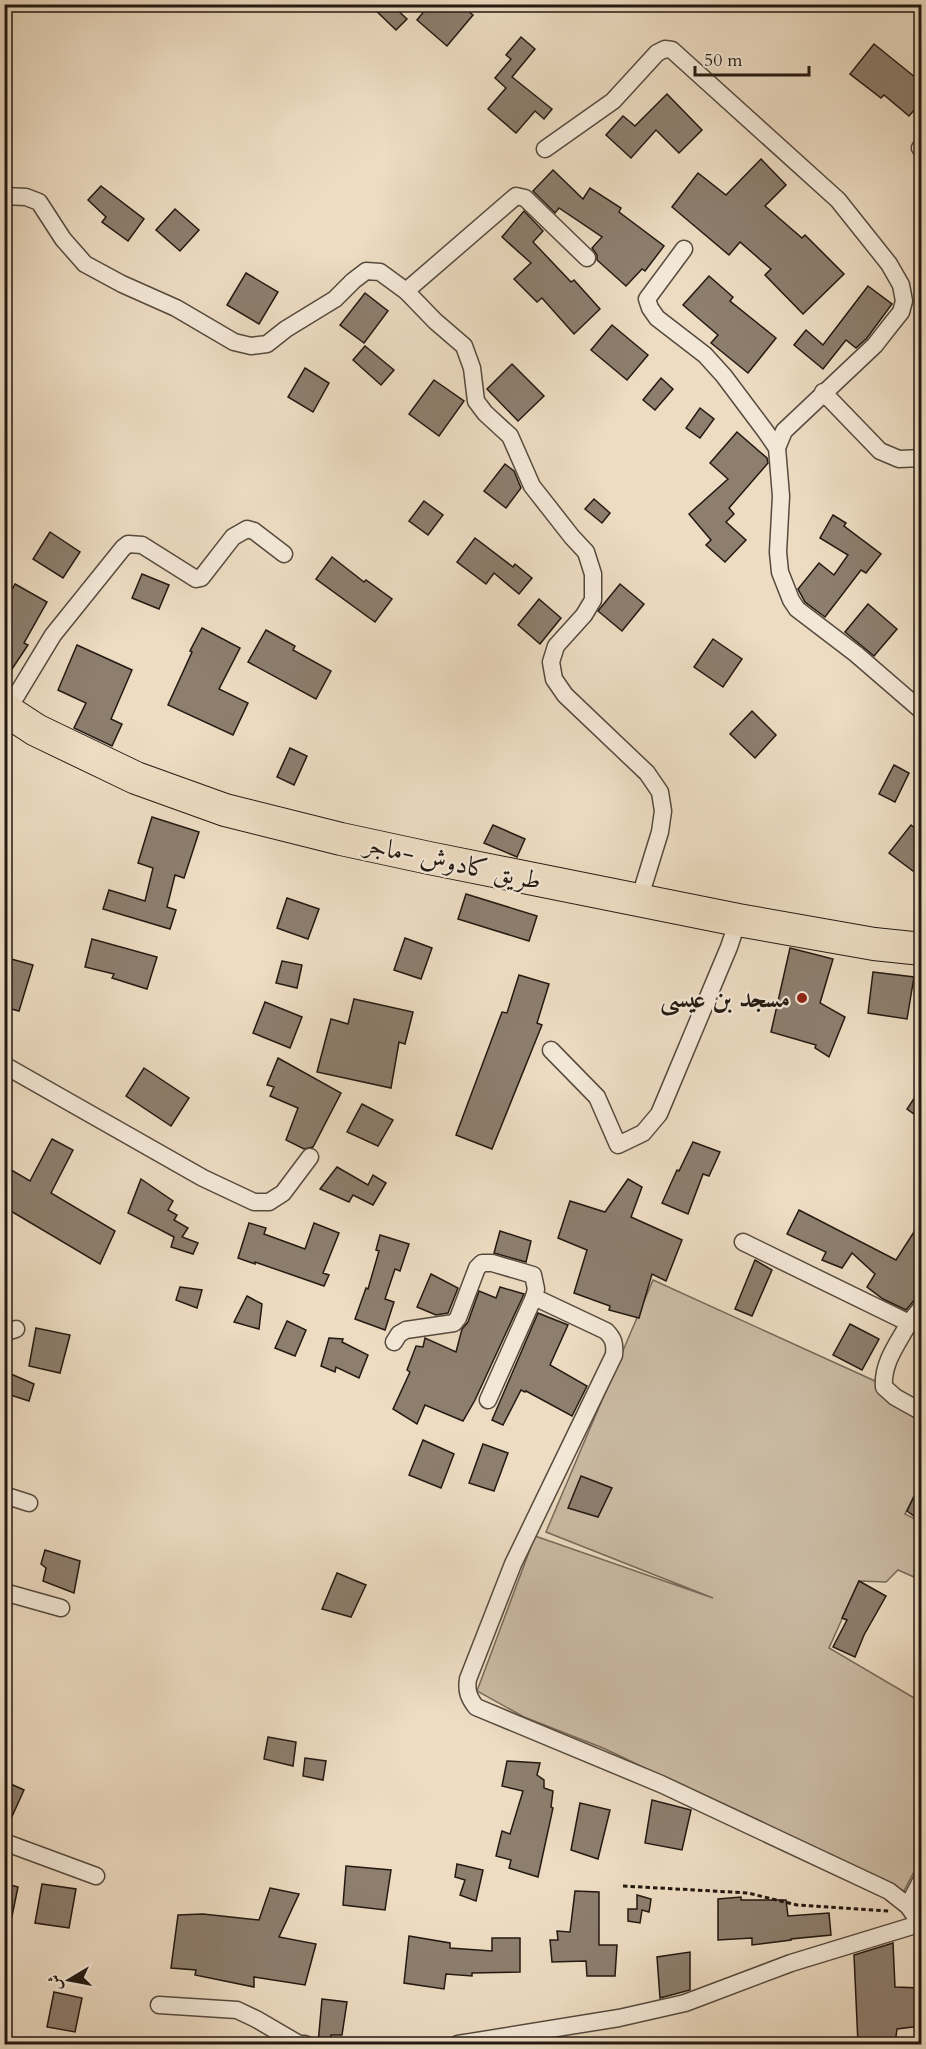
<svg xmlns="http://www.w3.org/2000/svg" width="926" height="2049" font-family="Cardo,Amiri,serif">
<rect width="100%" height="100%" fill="#eddcc2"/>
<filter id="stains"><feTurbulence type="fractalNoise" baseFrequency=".00333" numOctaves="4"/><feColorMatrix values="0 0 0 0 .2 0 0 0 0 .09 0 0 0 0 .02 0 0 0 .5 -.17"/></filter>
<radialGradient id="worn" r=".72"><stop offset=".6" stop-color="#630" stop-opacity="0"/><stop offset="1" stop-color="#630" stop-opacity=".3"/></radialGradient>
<!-- green -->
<path fill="#cbbba4" stroke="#786a5b" stroke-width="1.5" d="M653 1280 875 1381 921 1418V1482L905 1514 921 1522V1580L898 1570 886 1582 859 1581 829 1648 921 1702V1858L904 1891 603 1748 524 1717 477 1691 535 1536 713 1598 546 1532Z"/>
<!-- building -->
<g fill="#8d7e6e" stroke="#241912" stroke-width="1.5">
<path d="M369 4H391L407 19 396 30Z"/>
<path d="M430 4H460L473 15 447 46 417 20Z"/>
<path d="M521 37 535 49 512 77 552 109 544 119 535 111 516 133 488 109 506 88 495 78 511 59 506 55Z"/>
<path d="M874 44 921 82V112L916 108 909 116 884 95 881 98 850 74Z"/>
<path d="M667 94 702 130 679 153 656 130 631 158 606 135 623 116 635 126Z"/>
<path d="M761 159 786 185 765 206 802 238 805 235 844 274 803 314 765 275 771 269 740 242 729 255 672 207 698 173 726 195Z"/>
<path d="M553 170 583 199 590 188 621 208 619 212 664 246 645 271 642 269 626 286 597 260V255L592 248 602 237 559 208 555 213 533 191Z"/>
<path d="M101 186 144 219 128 241 102 222 106 217 88 200Z"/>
<path d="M175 209 199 230 180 251 156 230Z"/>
<path d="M524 211 543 231 533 242 571 282 574 280 600 309 574 334 542 298 537 302 514 279 531 263 502 237Z"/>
<path d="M246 273 278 292 259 324 227 305Z"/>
<path d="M709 276 733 297 730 301 776 338 748 373 711 343 718 335 683 305Z"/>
<path d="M868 286 892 304 867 338 856 348 846 340 823 369 794 345 806 330 823 345Z"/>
<path d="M365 293 388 311 364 343 340 325Z"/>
<path d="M612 325 648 355 627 380 591 350Z"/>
<path d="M365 346 394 370 381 385 353 360Z"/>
<path d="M512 364 544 396 518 421 487 389Z"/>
<path d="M305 368 329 383 313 412 288 397Z"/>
<path d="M661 378 673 389 655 410 643 400Z"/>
<path d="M434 380 464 401 439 436 409 414Z"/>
<path d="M700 408 714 419 700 438 686 428Z"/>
<path d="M737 432 767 458 768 463 729 508 734 514 726 522 746 540 725 562 706 545 711 540 689 514 728 479 710 463Z"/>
<path d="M505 464 514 471 521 488 506 508 484 491Z"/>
<path d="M594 499 610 513 602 523 585 509Z"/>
<path d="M424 501 443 515 428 535 409 521Z"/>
<path d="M833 515 846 523 844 526 881 554 866 573 861 570 825 617 805 602 798 589 819 563 834 575 848 555 820 538Z"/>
<path d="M50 532 80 552 63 578 33 559Z"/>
<path d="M475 538 513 567 515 564 532 578 519 594 494 573 486 584 457 562Z"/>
<path d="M332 557 364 582 366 580 392 599 375 622 316 579Z"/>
<path d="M142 574 169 585 159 609 132 598Z"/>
<path d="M15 584 47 602 24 643 28 645 4 681V604Z"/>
<path d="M620 584 644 604 622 631 598 611Z"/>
<path d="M539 599 561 618 540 644 518 625Z"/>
<path d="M868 604 897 629 874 656 845 632Z"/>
<path d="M202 628 240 648 219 689 248 703 233 735 168 705 192 652 190 651Z"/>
<path d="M266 630 295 646 293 650 331 671 316 699 248 662Z"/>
<path d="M713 639 742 659 723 687 694 667Z"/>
<path d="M77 645 132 670 111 719 122 724 112 746 74 728 86 703 58 690Z"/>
<path d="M752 711 776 735 755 758 730 734Z"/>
<path d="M290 748 307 756 294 785 277 777Z"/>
<path d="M894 765 909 773 895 802 879 794Z"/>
<path d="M152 817 199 832 184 878 175 875 167 907 176 910 170 929 103 909 109 890 145 901 153 868 138 863Z"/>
<path d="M493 825 525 839 517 857 484 843Z"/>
<path d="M911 825 921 833V868L917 874 889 853Z"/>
<path d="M466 894 537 916 529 941 458 919Z"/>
<path d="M287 898 319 909 308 939 277 928Z"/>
<path d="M405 938 432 948 421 979 394 970Z"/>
<path d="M92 939 157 957 147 989 112 978 114 974 85 967Z"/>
<path d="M790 948 833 959 820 1003 845 1017 829 1057 815 1048 816 1045 771 1032Z"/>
<path d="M4 957 33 965 19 1011 4 1007Z"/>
<path d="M282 961 302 965 297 988 276 983Z"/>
<path d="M873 972 914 977 907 1019 868 1013Z"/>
<path d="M519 975 549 984 537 1023 542 1025 492 1149 456 1135 502 1012 507 1013Z"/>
<path d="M354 999 413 1012 405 1044 399 1042 391 1088 317 1072 331 1019 348 1024Z"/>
<path d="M265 1002 302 1017 290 1048 253 1033Z"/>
<path d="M278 1058 341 1093 313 1147 304 1149 286 1140 298 1108 270 1096 274 1087 267 1085Z"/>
<path d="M144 1068 189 1098 171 1126 126 1096Z"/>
<path d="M921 1088V1119L907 1109Z"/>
<path d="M362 1104 393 1120 378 1146 347 1132Z"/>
<path d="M52 1139 73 1150 51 1193 115 1231 100 1264 4 1207V1175L8 1168 30 1181Z"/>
<path d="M693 1142 720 1152 709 1176 703 1174 688 1214 662 1203 677 1170 679 1171Z"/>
<path d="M337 1167 368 1185 373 1175 386 1183 373 1205 353 1195 349 1202 320 1189Z"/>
<path d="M141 1179 173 1201 168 1210 177 1215 174 1220 188 1228 182 1237 198 1243 193 1254 171 1247 174 1237 128 1213Z"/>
<path d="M628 1179 642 1187 631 1217 682 1240 666 1281 652 1274 639 1318 609 1310 610 1306 574 1293 587 1250 558 1238 570 1201 605 1212Z"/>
<path d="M799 1210 896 1260 921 1221V1292L906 1310 883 1299 867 1287 875 1274 852 1253 842 1268 822 1260 826 1252 787 1234Z"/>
<path d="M249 1223 266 1228 264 1234 305 1249 314 1223 339 1233 323 1273 329 1275 324 1286 255 1262V1264L238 1258Z"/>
<path d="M500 1231 531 1241 526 1262 494 1253Z"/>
<path d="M380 1235 409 1244 400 1271 395 1269 385 1299 394 1302 385 1330 355 1319 366 1288 368 1289 379 1251 376 1250Z"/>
<path d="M755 1260 772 1270 752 1316 735 1309Z"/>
<path d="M431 1274 458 1288 448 1313 436 1315 417 1307Z"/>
<path d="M180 1287 202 1290 197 1308 176 1300Z"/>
<path d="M500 1287 524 1294 475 1400 463 1421 425 1405 417 1424 393 1409 410 1372 407 1370 416 1346 423 1347 425 1338 456 1352 462 1329 468 1322 479 1291 496 1298Z"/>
<path d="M247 1296 262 1304 259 1329 234 1322Z"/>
<path d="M538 1313 568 1325 550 1365 587 1386 572 1416 526 1391 525 1392 521 1390 503 1425 492 1420Z"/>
<path d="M287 1321 306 1330 295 1356 275 1348Z"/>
<path d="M850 1324 879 1339 862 1370 833 1355Z"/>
<path d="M36 1328 70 1335 60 1373 29 1366Z"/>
<path d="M329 1338 343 1339 342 1342 368 1355 359 1378 336 1367 335 1372 321 1366Z"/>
<path d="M4 1371 34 1384 29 1401 4 1393Z"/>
<path d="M423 1440 454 1454 441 1488 409 1475Z"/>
<path d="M483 1444 508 1453 494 1491 469 1483Z"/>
<path d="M581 1476 612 1488 598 1517 568 1508Z"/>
<path d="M921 1482V1521L907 1511Z"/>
<path d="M45 1550 80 1561 74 1593 43 1581 46 1568 41 1564Z"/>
<path d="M337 1573 366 1585 351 1617 322 1609Z"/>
<path d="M859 1581 886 1596 864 1635 855 1657 833 1647 847 1620 842 1618Z"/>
<path d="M268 1737 296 1742 293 1766 264 1759Z"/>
<path d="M305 1758 326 1761 323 1780 303 1776Z"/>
<path d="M507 1761 540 1763 537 1775 544 1780V1788L553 1791 551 1807 553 1808 538 1877 509 1868 511 1860 496 1856 502 1831 510 1834 523 1791 502 1786Z"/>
<path d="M4 1781 24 1790 5 1832H4Z"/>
<path d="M652 1800 691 1810 682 1850 645 1843Z"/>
<path d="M580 1803 610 1810 598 1859 571 1850Z"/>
<path d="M457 1864 483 1870 476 1901 460 1895 465 1880 455 1877Z"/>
<path d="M346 1866 391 1870 385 1910 343 1905Z"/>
<path d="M4 1883 18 1887 10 1926 4 1925Z"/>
<path d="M42 1884 76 1889 69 1928 35 1923Z"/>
<path d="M270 1888 299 1894 279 1937 316 1944 305 1985 254 1977V1987L195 1975 196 1970 171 1968 178 1915 203 1914 259 1920Z"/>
<path d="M575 1891 599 1892V1945H617L615 1976H587L586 1961 552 1962 550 1940H558L557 1931 570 1932Z"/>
<path d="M637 1895 651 1899 649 1912 642 1910 640 1923 628 1921V1909H637Z"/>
<path d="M741 1897V1900H786L788 1916 829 1913 831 1935 791 1939V1940L752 1945V1938L718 1940V1899Z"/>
<path d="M409 1936 450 1943V1948L492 1951V1938H520V1972L472 1973V1976L446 1974 444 1989 404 1983Z"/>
<path d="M893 1943 895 1987 921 1988V2026L897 2029 895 2044H858L854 1955Z"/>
<path d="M690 1952V1990L660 1998 657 1957Z"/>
<path d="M54 1992 82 1998 75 2032 47 2027Z"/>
<path d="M322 1999 347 2002 342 2035H331L330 2044H318Z"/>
</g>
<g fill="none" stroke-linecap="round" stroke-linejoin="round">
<!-- street casing -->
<g stroke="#564a3e" stroke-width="19">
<g id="street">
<path d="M920 148 922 149"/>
<path d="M545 149 613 101 657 53 665 49 672 50 838 200 889 264 901 285 904 301 901 312 889 327 875 345 784 431 777 448"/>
<path d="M4 196 26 197 39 202 63 239 85 264 122 284 176 308 234 342 251 346 267 344 286 329 335 299 353 281 366 271 380 272 406 291 435 321 464 346 472 368 476 401 485 413 510 436 532 486 572 537 586 552 593 574V600L584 615 556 646 551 662 554 679 565 695 647 773 660 792 663 811 660 832 639 900"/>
<path d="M684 249 647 299 650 308 657 318 705 355 724 376 766 432 777 448 781 496 778 552 780 572 791 600 797 609 856 654 922 711"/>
<path d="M406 291 516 196 525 198 587 258"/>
<path d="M823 392 880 451 899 459 922 458"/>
<path d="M7 711 53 635 123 548 128 544 142 545 196 579 201 578 205 573 233 537 247 529 254 531 284 554"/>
<path d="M551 1050 597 1097 618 1145 643 1133 659 1114 729 947 738 920"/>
<path d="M4 1065 203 1178 254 1202H269L283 1193 310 1157"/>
<path d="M743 1242 909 1323 922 1307"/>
<path d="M909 1323C898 1343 882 1363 884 1387L895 1397 922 1412"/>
<path d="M4 1333 16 1329"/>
<path d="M394 1342 399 1334 406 1330 454 1323 458 1318 477 1268 482 1263H492L533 1275 536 1289 534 1297"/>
<path d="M488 1400 534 1297 606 1331C614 1339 615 1344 614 1355L513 1564 468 1679C466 1691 469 1698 476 1707L661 1784 889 1891 908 1906 920 1923"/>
<path d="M4 1495 29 1503"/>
<path d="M4 1592 61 1608"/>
<path d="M4 1842 96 1876"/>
<path d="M908 1906 922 1879"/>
<path d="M159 2005 237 2010 256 2019 299 2044H305"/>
<path d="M458 2044 619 2018 685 2003 791 1963 922 1923"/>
</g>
</g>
<!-- highway casing -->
<g stroke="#241912" stroke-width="34">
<path id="highway" d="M4 709 36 730 136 778 225 810 341 839 429 858 738 920 874 944 922 949"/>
</g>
<!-- path -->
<path stroke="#241912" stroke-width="3" stroke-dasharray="4.5 3" stroke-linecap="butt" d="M623 1886 748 1893 797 1905 889 1911"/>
<!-- street -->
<use href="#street" stroke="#f3e8d7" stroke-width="16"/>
<!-- highway -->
<use href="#highway" stroke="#eddcc2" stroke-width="32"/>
</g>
<!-- markers -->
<circle fill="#8f2418" stroke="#f3e8d7" stroke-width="2" cx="802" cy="998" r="6"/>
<g text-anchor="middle" stroke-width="4.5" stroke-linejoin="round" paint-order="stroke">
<!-- street labels -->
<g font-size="26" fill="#241912" stroke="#f3e8d7">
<text transform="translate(453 862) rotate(12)" y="9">طريق كادوش -ماجر</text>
</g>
<!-- poi labels -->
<g font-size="26" font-weight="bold" fill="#241912" stroke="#f3e8d7" text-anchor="end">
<text x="790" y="1007">مسجد بن عيسى</text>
</g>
</g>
<!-- margin -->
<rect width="926" height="2049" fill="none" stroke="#eddcc2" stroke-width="24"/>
<rect x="6" y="6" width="914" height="2037" fill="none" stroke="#241912" stroke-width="3"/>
<rect x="12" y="12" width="902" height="2025" fill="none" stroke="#241912" stroke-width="1.5"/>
<!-- north arrow -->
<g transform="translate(69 1980) rotate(260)" stroke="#f3e8d7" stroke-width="4.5" paint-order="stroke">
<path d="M0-4.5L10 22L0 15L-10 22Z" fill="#241912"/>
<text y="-9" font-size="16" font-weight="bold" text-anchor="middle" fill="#241912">ش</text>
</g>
<!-- scale -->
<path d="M695 66v9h114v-9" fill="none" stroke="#241912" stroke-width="3"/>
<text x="704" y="66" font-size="18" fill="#241912" stroke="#f3e8d7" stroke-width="4.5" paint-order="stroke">50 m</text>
<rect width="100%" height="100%" filter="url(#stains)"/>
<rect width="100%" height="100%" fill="url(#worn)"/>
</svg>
